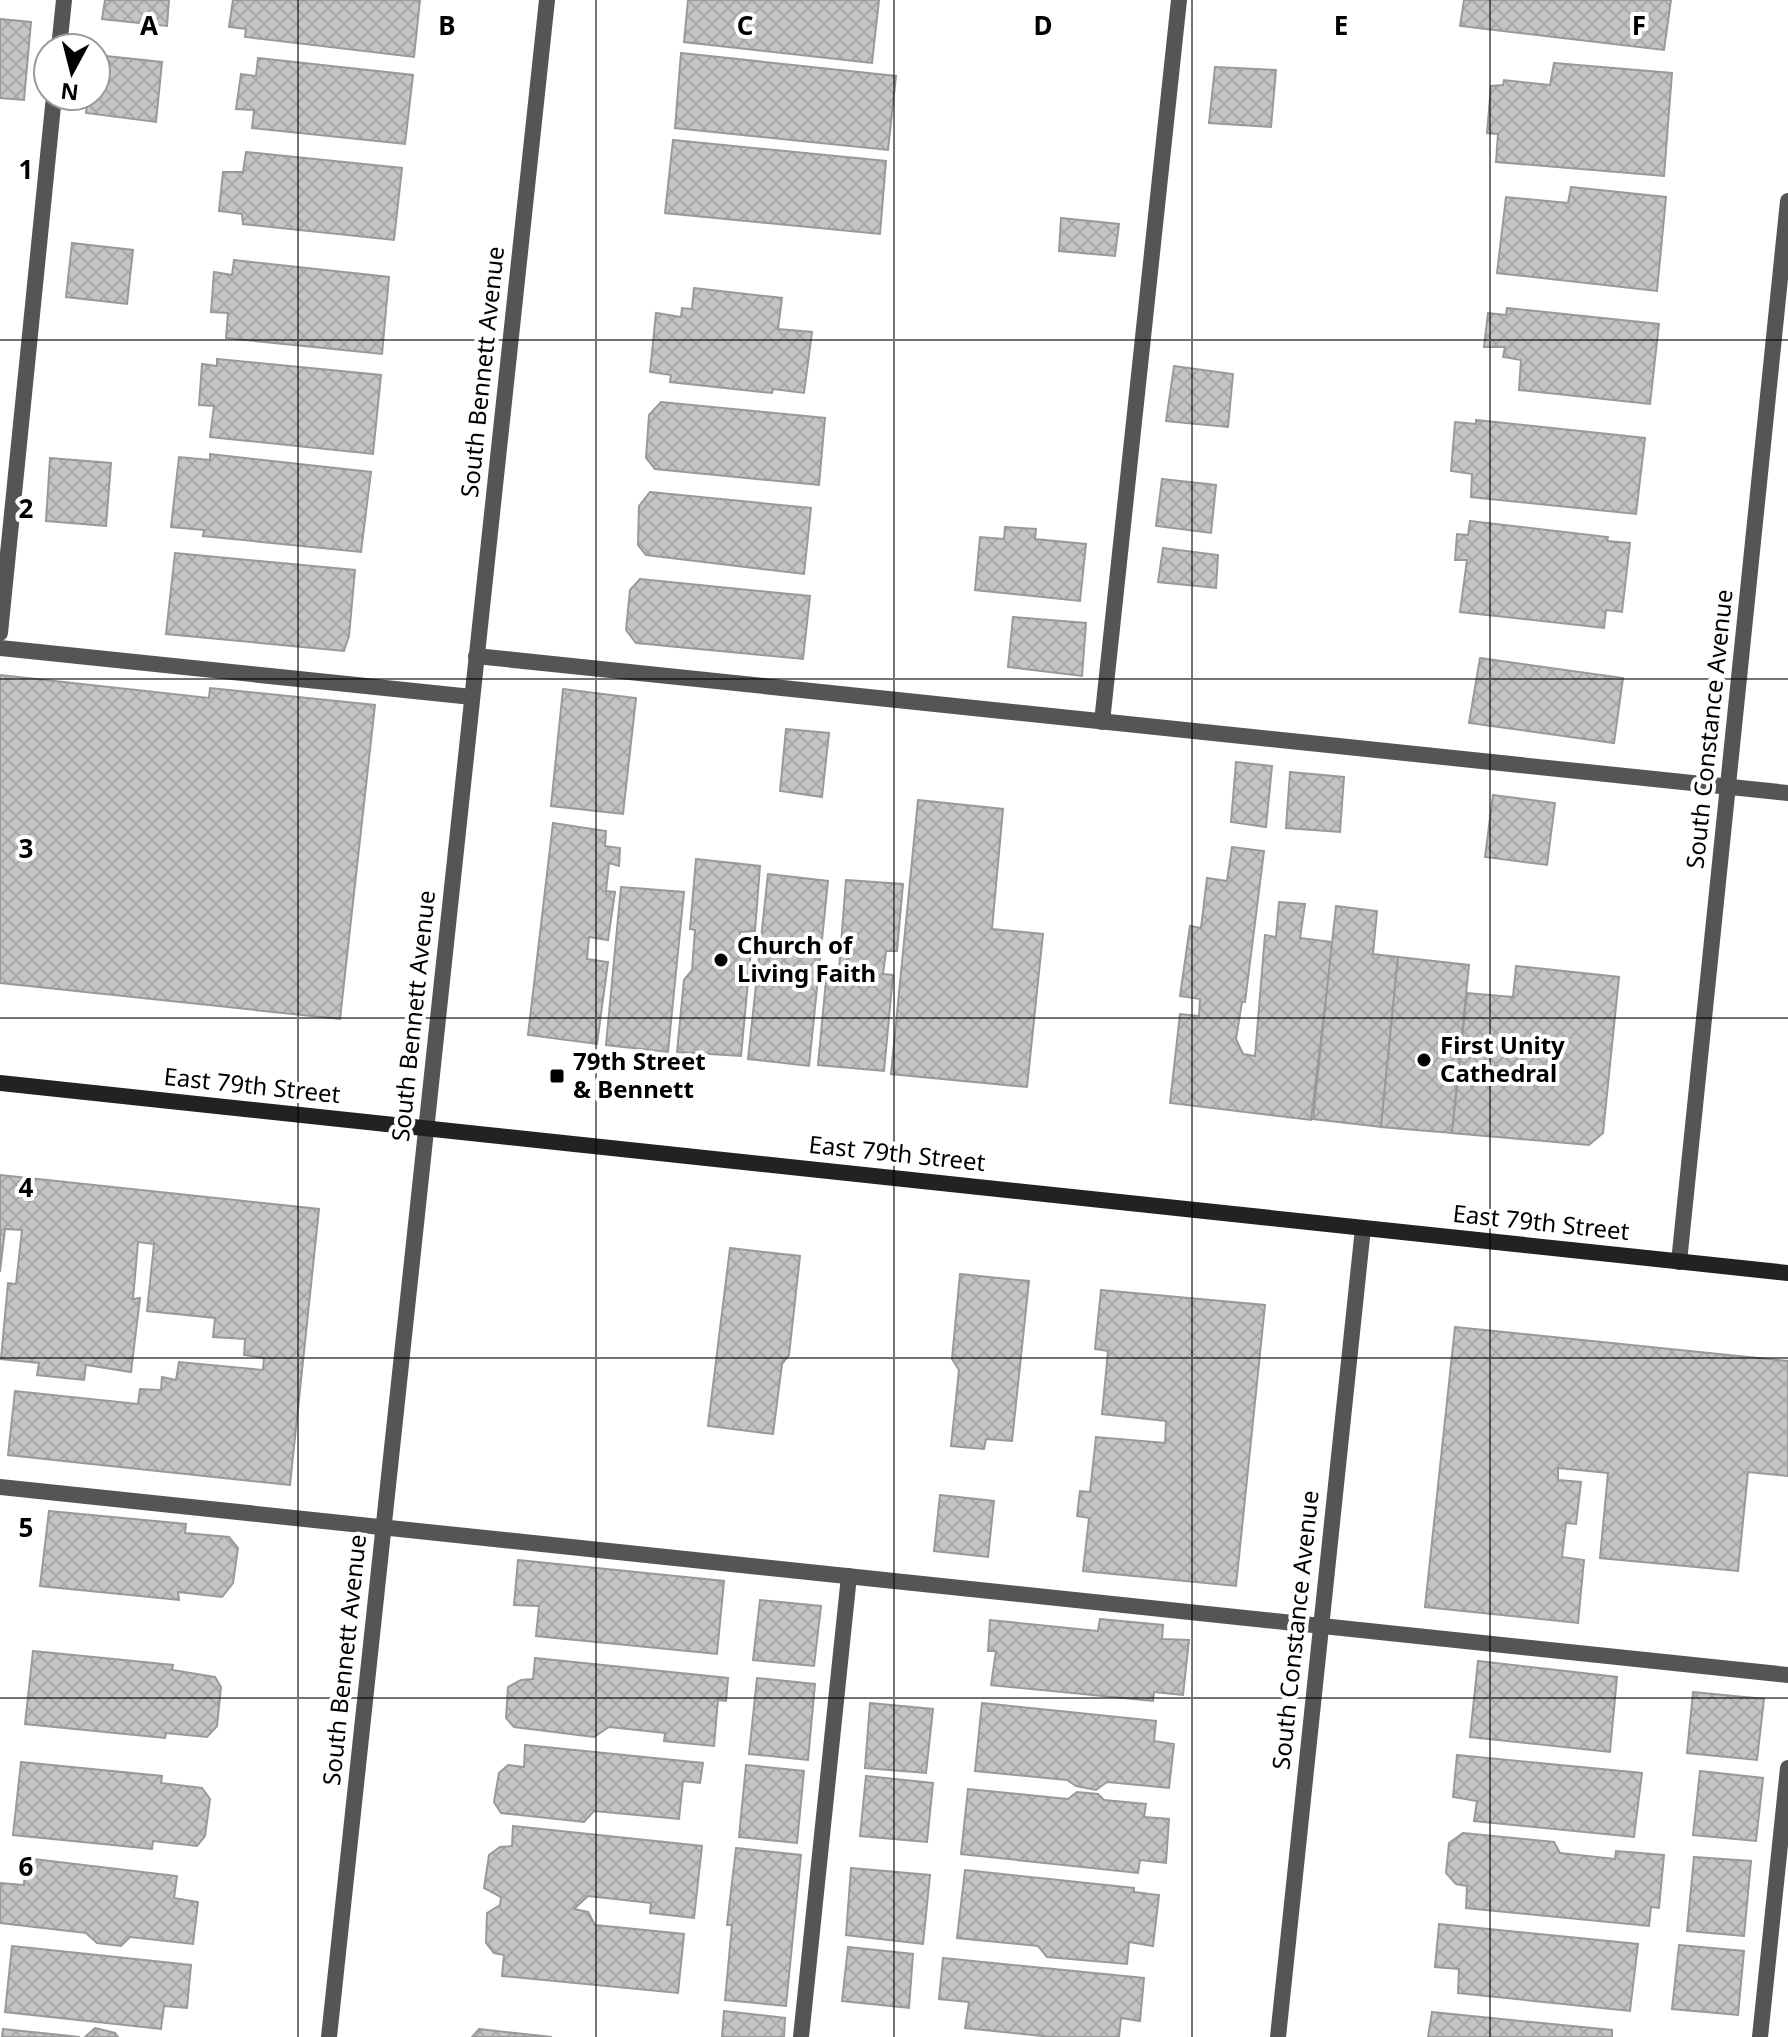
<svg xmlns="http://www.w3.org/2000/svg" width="1788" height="2037" font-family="'Noto Sans',sans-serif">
<defs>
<pattern id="building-cross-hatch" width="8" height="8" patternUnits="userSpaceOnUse" patternTransform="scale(2)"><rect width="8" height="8" fill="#c4c4c4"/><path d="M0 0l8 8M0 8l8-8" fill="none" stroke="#a7a7a7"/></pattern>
</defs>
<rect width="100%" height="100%" fill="#fff"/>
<!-- building -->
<g fill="url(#building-cross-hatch)" stroke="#999" stroke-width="2">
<path d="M105 0H169L167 26 102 19Z"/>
<path d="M233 0H420L414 57 245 37 246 29 229 27Z"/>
<path d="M688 0H879L872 63 684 42Z"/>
<path d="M1464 0H1671L1664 50 1460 26Z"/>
<path d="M0 19 31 22 24 100 0 98Z"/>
<path d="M681 53 896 76 888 150 675 128Z"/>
<path d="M96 55 162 62 156 122 86 113 88 96H96Z"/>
<path d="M258 58 413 75 405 144 252 128 254 110 236 109 241 74 256 76Z"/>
<path d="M1554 63 1672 73 1664 176 1496 162 1498 134 1487 133 1491 86 1503 85 1504 80 1550 85Z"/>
<path d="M1215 67 1276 70 1271 127 1209 123Z"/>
<path d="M673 140 886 161 880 234 665 213Z"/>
<path d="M246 152 402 168 394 240 243 224 242 214 219 211 223 172H243Z"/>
<path d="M1571 187 1666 197 1657 291 1497 273 1506 197 1568 203Z"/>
<path d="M1061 218 1119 224 1115 256 1059 251Z"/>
<path d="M72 243 133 250 127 304 66 297Z"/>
<path d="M234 260 389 277 382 354 226 338 228 313 211 312 214 272 232 275Z"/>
<path d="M694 288 782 298 778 329 812 332 804 393 773 389 772 393 670 382 671 375 650 372 656 313 681 317 682 308 692 309Z"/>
<path d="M1507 308 1659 324 1650 404 1519 390 1521 360 1503 357 1505 347H1484L1488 313 1506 315Z"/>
<path d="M217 359 381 375 373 454 210 437 214 406 199 405 202 364 217 366Z"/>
<path d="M1174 366 1233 374 1228 427 1166 421Z"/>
<path d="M661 402 825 418 819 485 655 469 646 458 649 415Z"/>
<path d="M1476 420 1645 438 1636 514 1471 497 1472 474 1451 471 1455 422 1476 424Z"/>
<path d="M210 454 371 472 361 552 203 536 204 530 171 527 179 457 210 460Z"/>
<path d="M50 458 111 463 106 526 46 521Z"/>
<path d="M1162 479 1216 485 1211 533 1156 526Z"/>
<path d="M650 492 811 508 804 574 646 555 638 545 639 506Z"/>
<path d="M1470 521 1608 537 1607 541 1630 543 1622 612 1606 610 1604 628 1460 612 1467 560H1455L1457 534 1468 535Z"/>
<path d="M1005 527 1036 529 1035 539 1086 544 1080 601 975 590 980 537 1004 539Z"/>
<path d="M1163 548 1218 555 1216 588 1158 582Z"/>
<path d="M175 553 355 570 349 636 344 651 166 634Z"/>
<path d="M640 579 810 596 803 659 636 643 626 630 630 590Z"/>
<path d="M1013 617 1086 623 1082 676 1008 667Z"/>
<path d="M1480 658 1623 678 1614 743 1469 723Z"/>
<path d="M0 675 209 698 210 688 375 705 340 1019 0 983Z"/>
<path d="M563 689 636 698 623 814 551 806Z"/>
<path d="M786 729 829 733 822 797 780 791Z"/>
<path d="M1236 762 1272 766 1266 827 1231 822Z"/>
<path d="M1290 772 1344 777 1340 832 1286 828Z"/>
<path d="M1493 795 1555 803 1547 865 1485 857Z"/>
<path d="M918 800 1003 809 992 929 1043 934 1027 1087 891 1074Z"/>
<path d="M553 823 606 831 605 846 620 848 619 866 609 863 606 891 615 892 608 940 589 937 587 959 608 962 597 1044 528 1035Z"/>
<path d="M1232 847 1264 851 1245 1002H1242L1236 1039 1243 1054 1255 1056 1265 935 1276 937 1279 902 1305 904 1300 938 1333 942 1311 1120 1170 1103 1180 1014 1199 1016 1200 999 1180 996 1190 926 1201 928 1207 878 1227 881Z"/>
<path d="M696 859 760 866 755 931 740 932 739 948 751 950 741 1056 677 1052 684 980 692 970 695 930 690 929Z"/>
<path d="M768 874 828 881 809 1066 748 1059Z"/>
<path d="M846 880 903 884 897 951H886L883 974 893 975 884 1071 818 1065 826 980 839 969Z"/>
<path d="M621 887 684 892 668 1052 606 1045Z"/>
<path d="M1336 906 1377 911 1373 954 1398 957 1381 1127 1313 1119Z"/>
<path d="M1398 957 1469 965 1452 1133 1381 1127Z"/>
<path d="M1516 966 1619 977 1603 1133 1589 1145 1452 1133 1467 993 1513 997Z"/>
<path d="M0 1175 319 1209 290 1485 8 1455 15 1391 138 1404 140 1389 161 1390 162 1377 176 1380 179 1362 263 1370 264 1358 244 1355 245 1339 213 1337 215 1318 147 1311 154 1244 138 1242 133 1299 140 1298 131 1372 86 1365 84 1380 37 1375 39 1363 1 1359 8 1283 16 1284 22 1230 5 1229 0 1272Z"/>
<path d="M730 1248 800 1256 789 1355 782 1364 773 1434 708 1426Z"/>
<path d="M960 1274 1029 1281 1012 1441 986 1439 984 1449 951 1446 959 1370 952 1359Z"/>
<path d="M1101 1290 1265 1305 1236 1586 1083 1571 1089 1518 1077 1516 1080 1491 1090 1492 1096 1437 1165 1443 1166 1421 1102 1414 1108 1351 1095 1349Z"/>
<path d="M1455 1327 1788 1361V1476L1748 1472 1738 1571 1600 1558 1608 1473 1558 1468V1480L1581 1482 1576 1524 1566 1523 1562 1557 1584 1560 1578 1623 1425 1607Z"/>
<path d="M940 1495 994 1501 988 1557 934 1551Z"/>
<path d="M49 1511 186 1524 185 1533 229 1537 238 1548 233 1583 222 1597 178 1592 179 1600 40 1586Z"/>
<path d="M518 1560 724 1581 717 1654 536 1636 539 1606 514 1605Z"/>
<path d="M760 1600 821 1606 814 1666 753 1660Z"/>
<path d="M1100 1619 1163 1625 1162 1639 1189 1640 1183 1695 1154 1692 1153 1701 991 1685 996 1651H988L990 1620 1098 1631Z"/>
<path d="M33 1651 173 1665 172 1670 215 1677 221 1687 217 1726 207 1737 166 1733 165 1738 25 1724Z"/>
<path d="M535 1658 728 1678 726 1701 718 1700 714 1746 664 1741 665 1733 609 1727 594 1737 514 1727 506 1718 508 1687 521 1680 533 1679Z"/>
<path d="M1478 1661 1617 1677 1610 1752 1470 1737Z"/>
<path d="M757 1678 815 1684 808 1760 749 1754Z"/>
<path d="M1693 1692 1764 1699 1757 1760 1687 1753Z"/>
<path d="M870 1703 933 1709 926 1773 865 1768Z"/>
<path d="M982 1703 1156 1721 1154 1741 1174 1744 1169 1788 1107 1782 1096 1790 1076 1786 1067 1780 975 1771Z"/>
<path d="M525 1745 703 1763 700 1783 683 1781 679 1819 594 1811 584 1822 501 1813 494 1802 499 1773 508 1765 524 1767Z"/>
<path d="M1457 1755 1642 1773 1634 1837 1474 1821 1477 1801 1453 1797Z"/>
<path d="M21 1762 162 1776 161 1783 202 1788 210 1799 205 1836 197 1846 153 1841 152 1849 13 1835Z"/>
<path d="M746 1765 804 1771 797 1843 739 1837Z"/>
<path d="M1700 1771 1763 1778 1756 1841 1693 1835Z"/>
<path d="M866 1776 933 1783 927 1842 860 1836Z"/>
<path d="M968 1789 1068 1799 1077 1792 1098 1794 1104 1800 1146 1804 1144 1817 1169 1819 1166 1863 1140 1860 1138 1873 961 1854Z"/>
<path d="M513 1826 702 1846 694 1918 650 1913 651 1903 588 1896 574 1909 588 1912 595 1925 684 1934 678 1993 502 1976 504 1955 494 1953 486 1943 487 1913 500 1905 501 1897 484 1888 489 1855 500 1847 512 1846Z"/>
<path d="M1463 1833 1554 1842 1560 1853 1615 1859 1616 1851 1664 1855 1659 1908 1651 1907 1649 1926 1466 1908 1467 1886 1456 1884 1446 1873 1449 1843Z"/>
<path d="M736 1848 801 1855 786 2006 725 2000 732 1925H727Z"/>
<path d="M1694 1857 1751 1861 1744 1936 1687 1931Z"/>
<path d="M25 1858 177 1876 174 1898 198 1902 193 1944 130 1937 121 1946 97 1943 86 1933 0 1923V1883L24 1885Z"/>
<path d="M851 1868 930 1875 923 1944 846 1935Z"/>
<path d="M965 1870 1134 1888V1892L1159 1895 1153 1946 1129 1942 1127 1964 1047 1957 1038 1946 957 1938Z"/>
<path d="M1439 1924 1638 1944 1630 2011 1458 1993 1459 1969 1435 1967Z"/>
<path d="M1679 1945 1744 1951 1738 2015 1672 2009Z"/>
<path d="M12 1946 191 1965 187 2008 164 2006 161 2029 5 2012Z"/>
<path d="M848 1947 913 1954 909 2008 842 2001Z"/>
<path d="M943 1958 1144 1978 1140 2021 1121 2018 1119 2037H1052L965 2028 969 2002 939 1999Z"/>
<path d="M724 2011 785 2018 784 2037H722Z"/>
<path d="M1432 2012 1612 2030V2037H1428Z"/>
<path d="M95 2028 115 2033 118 2037H85Z"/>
<path d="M3 2029 80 2037H2Z"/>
<path d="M479 2029 552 2037H472Z"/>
</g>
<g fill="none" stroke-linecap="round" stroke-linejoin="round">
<!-- service -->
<g stroke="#555" stroke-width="16">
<path d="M59 48 64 0"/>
<path d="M0 633 54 96"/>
<path d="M0 648 472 697"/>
<path d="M476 656 1788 793"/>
<path d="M1102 722 1179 0"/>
<path d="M0 1487 1788 1675"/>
<path d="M801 2037 849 1576"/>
<path d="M1760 2037 1788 1768"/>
</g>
<!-- minor -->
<g stroke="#555" stroke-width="16">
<path d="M1679 1262 1788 201"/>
<path d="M329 2037 547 0"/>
<path d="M1278 2037 1363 1228"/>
</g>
<!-- secondary -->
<path stroke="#222" stroke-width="16" d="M0 1083 1788 1273"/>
</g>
<!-- grid -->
<path fill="none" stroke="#000" stroke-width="2" stroke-opacity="0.55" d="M298 0V2037M596 0V2037M894 0V2037M1192 0V2037M1490 0V2037M0 340H1788M0 679H1788M0 1018H1788M0 1358H1788M0 1698H1788"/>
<!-- markers -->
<g fill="#000" stroke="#fff" stroke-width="3">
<circle cx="721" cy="960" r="8"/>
<circle cx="1424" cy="1060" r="8"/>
<rect x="549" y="1068" width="16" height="16" rx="4"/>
</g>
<g text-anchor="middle" stroke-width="8" stroke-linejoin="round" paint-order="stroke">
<!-- street labels -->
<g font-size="24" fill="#000" stroke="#fff">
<text transform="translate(483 372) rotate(-84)" y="8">South Bennett Avenue</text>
<text transform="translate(1710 729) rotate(-84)" y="8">South Constance Avenue</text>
<text transform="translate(414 1016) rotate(-84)" y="8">South Bennett Avenue</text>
<text transform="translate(252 1086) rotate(6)" y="8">East 79th Street</text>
<text transform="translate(897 1154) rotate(6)" y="8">East 79th Street</text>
<text transform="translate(1541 1223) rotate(6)" y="8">East 79th Street</text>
<text transform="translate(1296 1630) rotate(-84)" y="8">South Constance Avenue</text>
<text transform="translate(345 1660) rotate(-84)" y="8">South Bennett Avenue</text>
</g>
<!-- poi labels -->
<g font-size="24" font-weight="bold" fill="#000" stroke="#fff" text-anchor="start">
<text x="737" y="954">Church of<tspan x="737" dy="28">Living Faith</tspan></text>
<text x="1440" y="1054">First Unity<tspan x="1440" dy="28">Cathedral</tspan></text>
<text x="573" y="1070">79th Street<tspan x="573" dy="28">&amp; Bennett</tspan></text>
</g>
</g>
<g font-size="26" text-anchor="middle" font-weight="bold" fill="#000" stroke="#fff" stroke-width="8" stroke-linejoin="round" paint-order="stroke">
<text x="149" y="35">A</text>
<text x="447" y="35">B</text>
<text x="745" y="35">C</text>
<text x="1043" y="35">D</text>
<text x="1341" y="35">E</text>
<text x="1639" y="35">F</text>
<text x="26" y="179">1</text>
<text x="26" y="518">2</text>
<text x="26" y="858">3</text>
<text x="26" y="1197">4</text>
<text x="26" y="1537">5</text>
<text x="26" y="1876">6</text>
</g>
<!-- north arrow -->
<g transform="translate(72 72) rotate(187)"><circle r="38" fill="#ffffff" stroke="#999999" stroke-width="2"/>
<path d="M0-6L14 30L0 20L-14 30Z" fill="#000000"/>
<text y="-12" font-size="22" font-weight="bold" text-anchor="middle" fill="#000000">N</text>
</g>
</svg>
